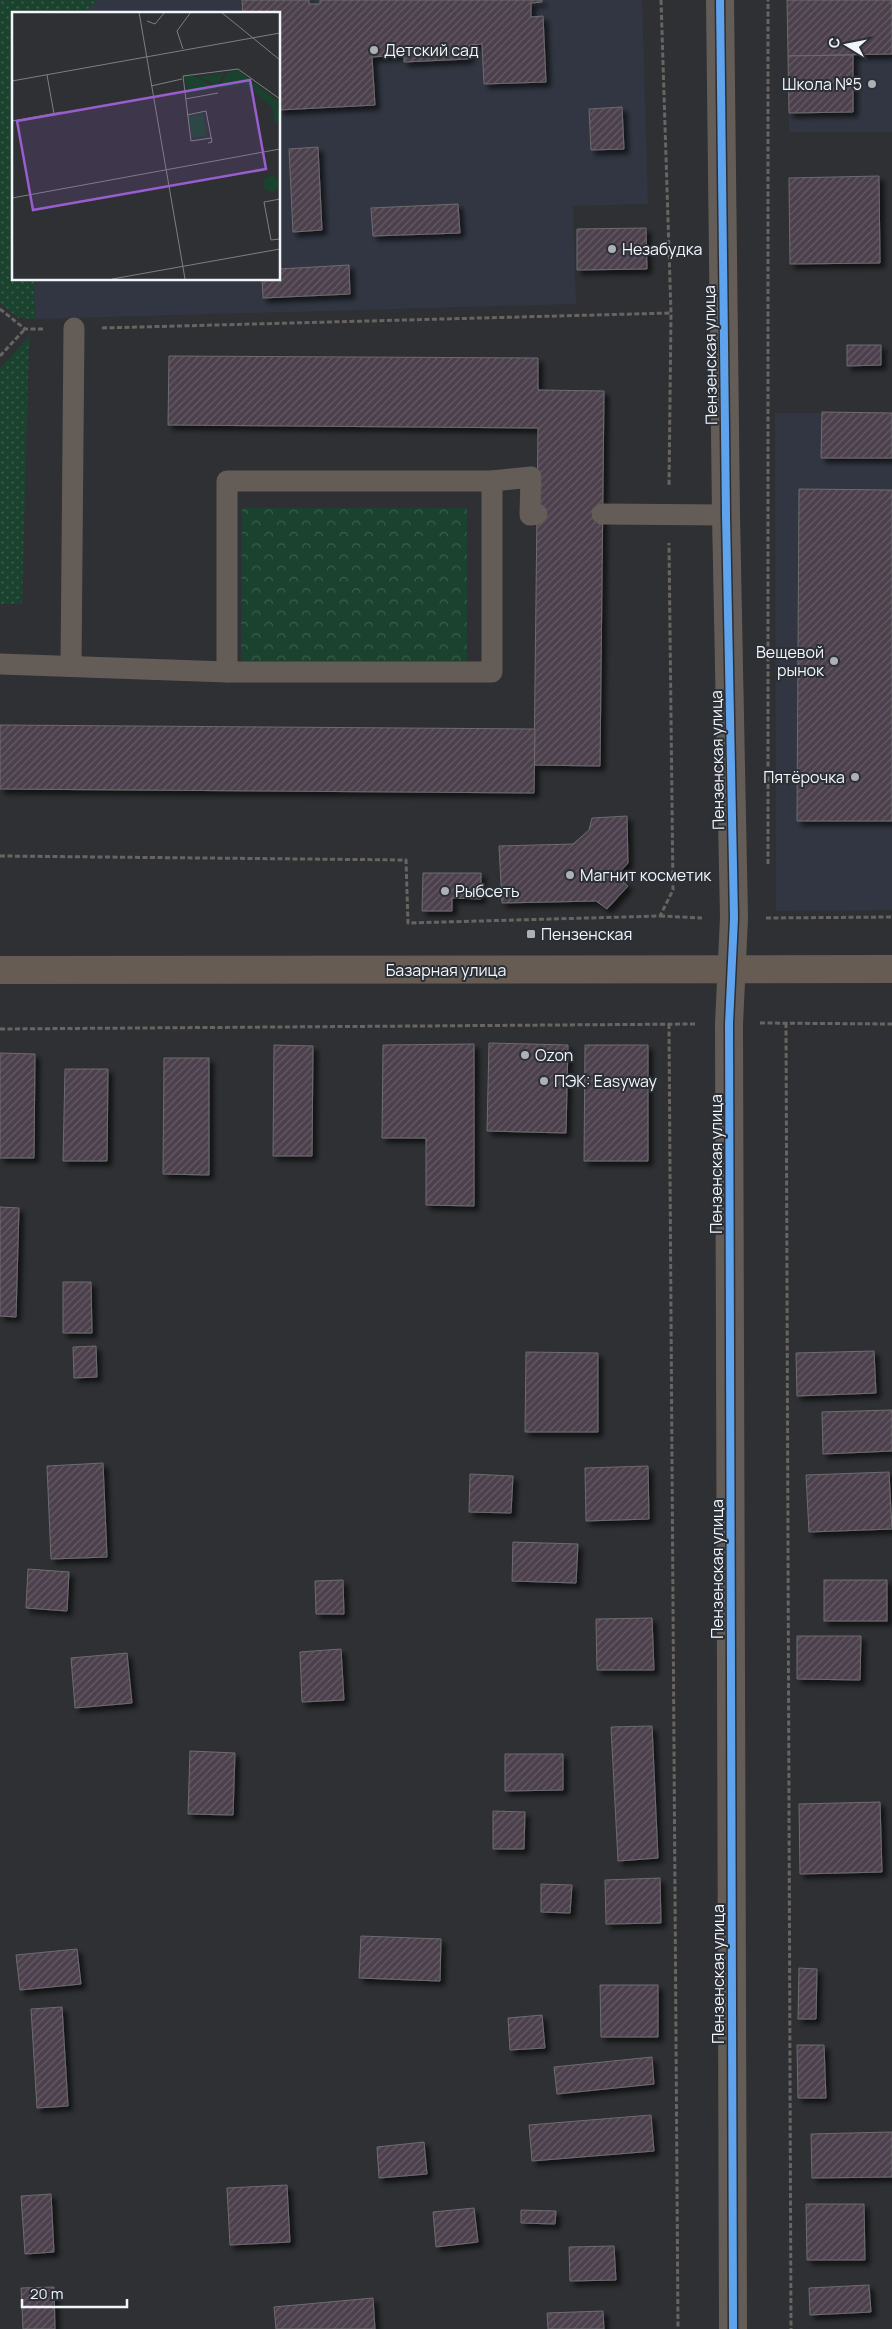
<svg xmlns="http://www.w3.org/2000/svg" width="892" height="2329" font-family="Manrope,sans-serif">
<defs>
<pattern id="grass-dots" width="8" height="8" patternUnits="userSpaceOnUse" patternTransform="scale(1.25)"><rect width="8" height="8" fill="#1a422e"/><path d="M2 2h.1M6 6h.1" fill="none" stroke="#3c5e4d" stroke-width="1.8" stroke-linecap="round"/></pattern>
<pattern id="park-crowns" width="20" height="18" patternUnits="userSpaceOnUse" patternTransform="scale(1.25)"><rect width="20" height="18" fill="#1a422e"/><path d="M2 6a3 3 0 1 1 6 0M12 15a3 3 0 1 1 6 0" fill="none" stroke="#3c5e4d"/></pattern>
<pattern id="building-hatch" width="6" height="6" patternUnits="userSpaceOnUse" patternTransform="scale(1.25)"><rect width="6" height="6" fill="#4c404c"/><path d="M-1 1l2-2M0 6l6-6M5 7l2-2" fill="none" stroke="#665c67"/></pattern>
<filter id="shadow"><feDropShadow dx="4.5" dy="4.5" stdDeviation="2.5" flood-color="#0009"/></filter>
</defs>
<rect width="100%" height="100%" fill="#2e3033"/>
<!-- built -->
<g fill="#313642">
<path d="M98 0H642L648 204 573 206 576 304 35 319 34 279H279V14H82Z"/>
<path d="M892 54V132H789V113L853 112V55Z"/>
<path d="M775 413H892V910L776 911Z"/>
</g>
<!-- grass -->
<g fill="url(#grass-dots)">
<path d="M0 0H98L82 14H14V279H34L35 319 18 318 0 303Z"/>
<path d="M29 337 22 604H0V368Z"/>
</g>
<!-- park -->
<path fill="url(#park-crowns)" d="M242 508H467V664L241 665Z"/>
<!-- building -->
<g fill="url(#building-hatch)" stroke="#6d6c6e" filter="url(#shadow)">
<path d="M242 0H309V4H320V0H542V2L531 3V17L543 16 546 82 484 84 482 44 469 45V59L404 62V55L372 57 375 105 279 110V14H243Z"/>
<path d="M787 0H892V54L788 56Z"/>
<path d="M853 55V112L789 113 788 56Z"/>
<path d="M622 107 624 149 591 150 589 109Z"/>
<path d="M318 147 322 230 293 232 289 149Z"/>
<path d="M879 176 880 263 790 264 789 178Z"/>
<path d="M458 204 460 233 373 236 371 208Z"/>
<path d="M646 228 647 269 577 270V229Z"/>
<path d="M349 265 350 294 263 298 262 279H279V269Z"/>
<path d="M847 345H881V365L847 366Z"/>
<path d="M169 356 538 358V390L604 391 600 766 534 765 538 428 168 425Z"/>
<path d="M822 412 892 413V458H821Z"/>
<path d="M799 489 892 490V821H797Z"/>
<path d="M0 725 535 729 534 793 0 789Z"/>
<path d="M627 816 628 863 616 876 628 886 607 909 596 901 502 903 499 846 573 844 589 830 592 818Z"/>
<path d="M423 873H481V899L452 898V911H422Z"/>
<path d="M489 1043 568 1045 566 1133 487 1131Z"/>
<path d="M474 1044V1206L426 1205V1138H382L383 1045Z"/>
<path d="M274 1045 313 1046 312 1156H273Z"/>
<path d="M585 1045H648V1161H584Z"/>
<path d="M0 1053 35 1054 34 1158H0Z"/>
<path d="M164 1058H209V1175L163 1174Z"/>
<path d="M65 1069H108L107 1161H63Z"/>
<path d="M0 1207 19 1208 16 1317 0 1316Z"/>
<path d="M63 1282H91L92 1333H63Z"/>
<path d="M96 1346 97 1377 74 1378 73 1347Z"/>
<path d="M874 1351 876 1393 797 1396 796 1353Z"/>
<path d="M526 1352 598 1353V1432H525Z"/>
<path d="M892 1410V1451L823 1454 822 1412Z"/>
<path d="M103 1463 107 1557 51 1559 47 1466Z"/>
<path d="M648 1466 649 1519 586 1521 585 1468Z"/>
<path d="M889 1472 892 1529 809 1532 806 1475Z"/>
<path d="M470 1474 513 1476 511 1513 469 1512Z"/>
<path d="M513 1542 578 1544 576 1583 512 1581Z"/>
<path d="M28 1569 69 1572 67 1611 26 1608Z"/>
<path d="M343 1580 344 1614H316L315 1581Z"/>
<rect x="824" y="1580" width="63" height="41"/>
<path d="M652 1618 654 1670H597L596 1619Z"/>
<path d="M797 1636H861L860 1680 797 1679Z"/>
<path d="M341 1649 344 1700 302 1702 300 1652Z"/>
<path d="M127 1653 132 1703 75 1708 71 1658Z"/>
<path d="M652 1726 658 1858 618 1861 611 1727Z"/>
<path d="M190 1751 235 1753 233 1815 188 1814Z"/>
<path d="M505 1754H563V1790L505 1791Z"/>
<path d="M880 1802 882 1872 800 1874 799 1804Z"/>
<path d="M493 1811 525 1812 524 1849H493Z"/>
<path d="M660 1878 661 1923 606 1924 605 1880Z"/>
<path d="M541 1884 572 1885 570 1913 541 1912Z"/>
<path d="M361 1936 441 1939 440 1981 359 1978Z"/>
<path d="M77 1949 81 1984 20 1990 16 1955Z"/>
<path d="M799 1968 817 1969 816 2019H798Z"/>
<path d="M600 1985H658V2037H601Z"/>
<path d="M62 2007 68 2106 37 2108 31 2009Z"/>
<path d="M542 2015 545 2048 510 2050 508 2018Z"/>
<path d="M797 2045H824L826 2098H798Z"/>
<path d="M652 2057 654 2084 557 2094 554 2067Z"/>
<path d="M651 2115 654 2151 532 2161 529 2125Z"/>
<path d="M892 2132V2177L812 2178 811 2134Z"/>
<path d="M424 2142 427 2174 379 2178 377 2147Z"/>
<path d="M287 2185 290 2242 230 2245 227 2188Z"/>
<path d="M51 2194 54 2252 25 2254 21 2196Z"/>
<path d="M806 2204H864L865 2260H807Z"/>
<path d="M474 2208 478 2242 436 2247 433 2212Z"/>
<path d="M521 2210 556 2211 555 2224 521 2223Z"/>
<path d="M614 2246 616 2280 570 2281 569 2247Z"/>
<path d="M869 2285 871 2312 810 2315 809 2288Z"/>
<path d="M54 2287 55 2329H23L21 2288Z"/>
<path d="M373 2298 375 2329H276L274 2307Z"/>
<path d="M603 2311 604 2329H548L547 2313Z"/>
</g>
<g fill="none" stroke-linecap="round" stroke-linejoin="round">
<!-- path -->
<g stroke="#686461" stroke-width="3" stroke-dasharray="5 2.5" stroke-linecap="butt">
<path d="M661 0 671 313 669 487"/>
<path d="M0 309 25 329H45"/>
<path d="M102 328 671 313"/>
<path d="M0 356 25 329"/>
<path d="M0 856 406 860 408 923 660 916 673 890 669 543"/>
<path d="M768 864V0"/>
<path d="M660 916 702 918"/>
<path d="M766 918 892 917"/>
<path d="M760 1023 892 1024"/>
<path d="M786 1023 791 2329"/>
<path d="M669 1024 678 2329"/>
<path d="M0 1029 696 1024"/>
</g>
<!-- lane -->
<g stroke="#645d57" stroke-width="21">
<path d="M602 514 726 515"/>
<path d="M0 664 227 672H492V481"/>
<path d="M71 666 74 328"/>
<path d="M227 672V481H492L531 477 530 515 537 514"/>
</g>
<!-- street -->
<path stroke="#645d57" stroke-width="28" d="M720 0 726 515 734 918 729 1024 733 2329"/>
<!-- secondary -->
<path stroke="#665c53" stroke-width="28" d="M0 970 892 969"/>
<!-- cycleway casing -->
<g stroke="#2b2f36" stroke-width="11">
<path id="cycleway" d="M720 0 726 515 734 918 729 1024 733 2329"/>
</g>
<!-- cycleway -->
<use href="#cycleway" stroke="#60a3ed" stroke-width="8"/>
</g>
<!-- markers -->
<g fill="#adb0b4" stroke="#2b2f36" stroke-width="2">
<circle cx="374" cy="50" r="5"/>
<circle cx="872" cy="84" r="5"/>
<circle cx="612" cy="249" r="5"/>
<circle cx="834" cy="661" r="5"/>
<circle cx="855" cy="777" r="5"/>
<circle cx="570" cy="875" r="5"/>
<circle cx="445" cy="891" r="5"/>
<rect x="526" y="929" width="10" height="10" rx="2.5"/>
<circle cx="525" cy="1055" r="5"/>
<circle cx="544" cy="1081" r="5"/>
</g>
<g text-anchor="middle" stroke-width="4" stroke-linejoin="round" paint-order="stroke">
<!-- poi labels -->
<g font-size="16" fill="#f2f5fa" stroke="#2b2f36" text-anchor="start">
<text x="384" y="56">Детский сад</text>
<text x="862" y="90" text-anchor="end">Школа №5</text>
<text x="622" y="255">Незабудка</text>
<text x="824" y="658" text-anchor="end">Вещевой<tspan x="824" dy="18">рынок</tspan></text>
<text x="845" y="783" text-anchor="end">Пятёрочка</text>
<text x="580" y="881">Магнит косметик</text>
<text x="455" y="897">Рыбсеть</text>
<text x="541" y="940">Пензенская</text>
<text x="535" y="1061">Ozon</text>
<text x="554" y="1087">ПЭК: Easyway</text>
</g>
<!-- street labels -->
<g font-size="16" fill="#f2f5fa" stroke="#2b2f36">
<text transform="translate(710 355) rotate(-91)" y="6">Пензенская улица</text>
<text transform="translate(717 760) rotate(-91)" y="6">Пензенская улица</text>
<text x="446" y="976">Базарная улица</text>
<text transform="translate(716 1164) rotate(-90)" y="6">Пензенская улица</text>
<text transform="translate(717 1569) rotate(-90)" y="6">Пензенская улица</text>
<text transform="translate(718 1974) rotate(-90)" y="6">Пензенская улица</text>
</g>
</g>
<!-- overview -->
<g transform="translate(12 12)">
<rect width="268" height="268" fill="#2e3033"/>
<path d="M226 58 267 90 265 98 267 97V110L263 111 260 95 232 72 207 77 215 60ZM213 61 204 74 188 64ZM179 63 186 65 205 77 178 81 171 65Z" fill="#1a422e"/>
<path d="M191 101 195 124 180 126 176 104Z" fill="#1a422e"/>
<path d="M251 172a8 8 0 1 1 16 0a8 8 0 1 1-16 0Z" fill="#1a422e"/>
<path fill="none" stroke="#7c7f83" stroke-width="1" d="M127 0 173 267M209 0 268 48M135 9 143 12 153 0M171 37 165 19 179 0M35 63 42 102M0 69 268 21M139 74 170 67M173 87 206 81M175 103 194 99 200 130 196 131M0 109 50 100M199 126 179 129 171 64 226 57 268 87M0 186 268 137M268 187 252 190 259 228 268 227M100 267 268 237"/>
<path fill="#995ece" fill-opacity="0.15" stroke="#995ece" stroke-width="2.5" d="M238 68 254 157 21 198 5 109Z"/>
<rect width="268" height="268" fill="none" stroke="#f2f5fa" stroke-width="2.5"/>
</g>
<!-- north arrow -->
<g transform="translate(847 45) rotate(280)" stroke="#2b2f36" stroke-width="4" paint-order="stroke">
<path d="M0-4L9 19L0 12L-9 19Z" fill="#f2f5fa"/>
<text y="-8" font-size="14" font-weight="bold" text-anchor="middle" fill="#f2f5fa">С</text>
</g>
<!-- scale -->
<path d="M22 2299v8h105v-8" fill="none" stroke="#f2f5fa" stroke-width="2.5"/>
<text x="30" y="2299" font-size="15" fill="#f2f5fa" stroke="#2b2f36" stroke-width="4" paint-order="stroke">20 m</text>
</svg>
